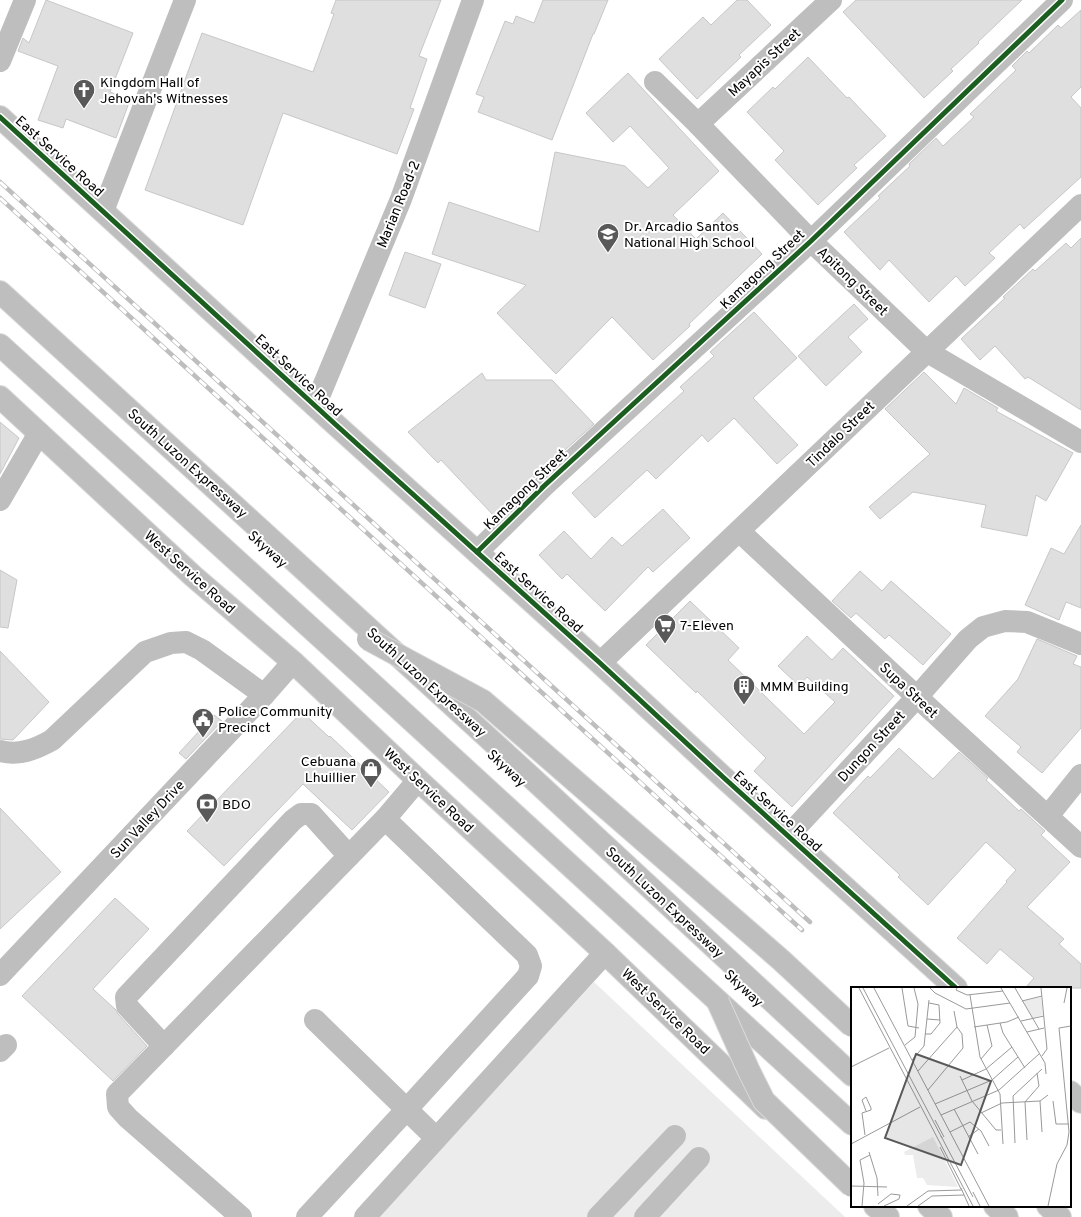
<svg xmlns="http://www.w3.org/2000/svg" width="1081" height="1217" font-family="Overpass,sans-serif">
<rect width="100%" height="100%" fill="#fff"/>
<!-- green -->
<path fill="#ececec" d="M594 982 845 1217H378Z"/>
<!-- building -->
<g fill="#dfdfdf" stroke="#c7c7c7">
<path d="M46 0 133 33 110 92 130 100 116 138 66 119 63 128 38 120 58 66 18 51 23 38 29 43Z"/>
<path d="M336 0H441L419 56 427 59 410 108 414 109 397 154 283 113 243 225 145 190 202 33 313 72 334 14 331 13Z"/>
<path d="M543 0H608L594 34H593L552 140 478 112 484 97 476 94 505 21 513 24 516 16 534 23Z"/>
<path d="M737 0H747L771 25 739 55 741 57 697 99 659 59 703 17 711 25Z"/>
<path d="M856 0H1022L978 42 979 43 951 69 953 71 924 98 843 12Z"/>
<path d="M1081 10V87L1071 97 1081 108V177L1024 229 1020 224 989 253 995 258 965 286 956 276 929 302 889 260 880 270 844 232 880 198 878 196 910 166 909 164 936 138 943 146 974 117 970 114 1016 70 1012 66 1027 51 1029 53 1058 25 1061 28Z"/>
<path d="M808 57 847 98 849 97 886 136 854 165 857 168 818 205 775 160 784 151 747 112 773 87 775 89Z"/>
<path d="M628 73 719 171 673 215 696 239 723 213 762 254 689 324 690 326 653 360 612 317 556 374 497 313 526 285 432 254 449 202 539 232 555 152 625 166 648 188 669 168 630 126 613 142 586 113Z"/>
<path d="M1081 238V410L1028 377 1025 379 995 346 980 360 961 339 1005 298 1003 297 1033 269 1035 271 1066 243 1071 248Z"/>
<path d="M405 252 441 264 425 308 389 295Z"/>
<path d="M854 304 868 319 848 337 862 352 826 386 798 356Z"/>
<path d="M754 312 797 358 753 398 798 445 777 464 734 418 708 442 702 435 656 479 647 470 595 518 572 493 684 391 680 387 714 356 710 352Z"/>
<path d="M924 372 956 404 964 388 998 408 996 411 1073 453 1046 501 1036 495 1027 536 981 527 986 505 913 492 880 519 869 507 930 454 885 409Z"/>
<path d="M482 373 486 380H552L594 424 535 477 495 517 441 460 438 463 408 432Z"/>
<path d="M0 422 19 438 0 474Z"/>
<path d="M663 509 690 538 653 572 648 567 605 611 567 574 562 579 539 555 564 531 591 559 612 537 622 546Z"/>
<path d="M1081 525V608L1066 602 1059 620 1025 605 1051 548 1064 554Z"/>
<path d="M0 570 17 580 8 628 0 627Z"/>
<path d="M860 571 882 591 891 581 951 634 923 665 889 635 885 639 856 613 851 618 832 601Z"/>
<path d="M690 601 739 648 728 660 804 734 835 702 807 677 799 686 778 666 807 636 832 660 843 648 894 696 792 807 754 771 766 758 697 691 696 693 646 645Z"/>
<path d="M1037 639 1077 656 1073 664 1081 667V728L1042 773 1017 752 1021 747 985 716 1018 679Z"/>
<path d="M0 651 49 702 13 740 0 739Z"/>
<path d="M302 712 329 737 330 736 389 792 352 830 303 784 224 866 187 831Z"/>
<path d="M214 715 222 721 186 759 179 753Z"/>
<path d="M899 748 933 779 959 752 988 778 986 780 1019 811 1021 809 1045 831 1041 835 1070 862 1027 907 1064 939 1059 944 1081 964V988H1025L1034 978 1000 949 987 964 957 938 1007 882 1006 881 1016 870 986 842 928 905 898 877 900 875 833 813 868 776 870 778Z"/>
<path d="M0 808 61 872 0 929Z"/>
<path d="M115 898 149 929 93 989 116 1010 118 1014 147 1046 113 1081 22 996Z"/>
</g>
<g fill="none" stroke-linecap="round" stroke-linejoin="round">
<!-- major casing -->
<g stroke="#dbdbdb" stroke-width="24">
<g id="major">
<path d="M0 117 335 424 600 663 723 777 956 988"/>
<path d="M0 397 193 576 293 662 418 780 605 953 766 1108"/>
<path d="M1070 1092 1081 1102"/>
</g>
</g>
<!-- highway casing -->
<g stroke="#dbdbdb" stroke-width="24">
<g id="highway">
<path d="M0 292 519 766 852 1075"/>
<path d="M0 345 347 661 852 1124"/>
<path d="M875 1206 888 1217"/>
<path d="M929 1206 941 1217"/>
<path d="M995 1206 1007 1217"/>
<path d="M1048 1206 1060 1217"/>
</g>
</g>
<!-- minor -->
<g stroke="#bebebe" stroke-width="22">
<path d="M0 61 25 0"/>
<path d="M655 82 698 124 811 241 926 351 1081 442"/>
<path d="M698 124 831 0"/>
<path d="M103 211 185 0"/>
<path d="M315 406 401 199 473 0"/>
<path d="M0 500 39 433"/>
<path d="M739 531 917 697 1081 847"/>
<path d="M477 552 544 486 811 241 1062 0"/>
<path d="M600 663 1081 205"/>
<path d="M0 751C19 756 36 749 52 740L145 652 171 643 186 642 202 650 264 695"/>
<path d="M1048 816 1081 775"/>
<path d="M788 836 917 697 968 639 983 627 1005 621 1027 622 1081 644"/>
<path d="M0 975 264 695 293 662"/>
<path d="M315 1020 436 1138"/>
<path d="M164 1046 127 1006 126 997 293 820 301 814H311L349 856"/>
<path d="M0 1051 6 1045"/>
<path d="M241 1217 128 1118 118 1107 117 1094 385 819 418 780"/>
<path d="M307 1217 407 1109 528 976 531 966 527 955 385 819"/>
<path d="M365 1217 605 953"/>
<path d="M598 1217 675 1136"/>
<path d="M645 1217 699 1158"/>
</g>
<!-- major -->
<use href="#major" stroke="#bebebe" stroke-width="22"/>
<!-- highway -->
<use href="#highway" stroke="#bebebe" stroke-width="22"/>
<!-- rail casing -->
<g stroke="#bebebe" stroke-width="4.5">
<g id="rail">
<path d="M0 182 810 922"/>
<path d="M0 198 802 930"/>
</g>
</g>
<!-- rail -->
<use href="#rail" stroke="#fff" stroke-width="3" stroke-dasharray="9" stroke-linecap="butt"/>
<!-- highway-bridge casing -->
<g stroke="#dbdbdb" stroke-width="24" stroke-linecap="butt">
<g id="highway-bridge">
<path d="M368 639 483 701 781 960 852 1026"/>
<path d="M718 1002 748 1069 764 1101 852 1186"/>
</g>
</g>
<!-- highway-bridge -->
<use href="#highway-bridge" stroke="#bebebe" stroke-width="22"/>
<!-- cycleway casing -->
<g stroke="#fff" stroke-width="8">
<g id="cycleway">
<path d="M0 117 335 424 600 663 723 777 956 988"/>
<path d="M477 552 544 486 811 241 1062 0"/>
</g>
</g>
<!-- cycleway -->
<use href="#cycleway" stroke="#1b5e20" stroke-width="5"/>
</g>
<!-- icons -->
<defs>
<g id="church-pin" transform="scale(1.15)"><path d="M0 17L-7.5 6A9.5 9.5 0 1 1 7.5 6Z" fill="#595959" stroke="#fff"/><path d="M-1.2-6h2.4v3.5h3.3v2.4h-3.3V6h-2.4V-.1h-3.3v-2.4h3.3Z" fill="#fff"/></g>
<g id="school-pin" transform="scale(1.15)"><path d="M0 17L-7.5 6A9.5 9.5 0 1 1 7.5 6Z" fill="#595959" stroke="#fff"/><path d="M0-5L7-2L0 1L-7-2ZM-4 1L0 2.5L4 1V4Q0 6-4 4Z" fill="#fff"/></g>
<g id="supermarket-pin" transform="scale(1.15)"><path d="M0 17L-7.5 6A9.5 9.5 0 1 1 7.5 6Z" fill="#595959" stroke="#fff"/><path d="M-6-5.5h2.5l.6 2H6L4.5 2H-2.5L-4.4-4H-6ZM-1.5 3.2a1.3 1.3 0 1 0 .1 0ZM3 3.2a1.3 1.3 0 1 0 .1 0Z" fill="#fff"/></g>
<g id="building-pin" transform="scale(1.15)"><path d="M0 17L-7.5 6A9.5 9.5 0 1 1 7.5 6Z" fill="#595959" stroke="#fff"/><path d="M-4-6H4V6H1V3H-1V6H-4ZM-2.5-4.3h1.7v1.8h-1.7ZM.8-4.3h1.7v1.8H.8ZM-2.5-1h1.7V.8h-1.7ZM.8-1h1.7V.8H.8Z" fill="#fff"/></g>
<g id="civic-pin" transform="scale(1.15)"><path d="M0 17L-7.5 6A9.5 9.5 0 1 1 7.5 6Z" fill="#595959" stroke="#fff"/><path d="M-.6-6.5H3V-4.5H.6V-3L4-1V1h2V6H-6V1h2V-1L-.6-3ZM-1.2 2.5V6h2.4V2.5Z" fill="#fff"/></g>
<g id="shop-pin" transform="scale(1.15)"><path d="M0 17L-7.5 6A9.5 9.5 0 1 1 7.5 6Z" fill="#595959" stroke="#fff"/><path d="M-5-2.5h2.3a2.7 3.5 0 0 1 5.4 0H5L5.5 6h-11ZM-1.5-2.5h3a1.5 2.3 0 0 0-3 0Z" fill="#fff"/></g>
<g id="bank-pin" transform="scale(1.15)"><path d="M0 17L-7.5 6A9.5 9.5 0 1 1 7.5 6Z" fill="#595959" stroke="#fff"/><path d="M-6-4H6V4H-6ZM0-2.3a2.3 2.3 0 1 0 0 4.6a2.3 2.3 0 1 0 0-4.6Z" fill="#fff"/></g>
</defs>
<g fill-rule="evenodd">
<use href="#church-pin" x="84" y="90"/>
<use href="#school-pin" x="608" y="234"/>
<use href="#supermarket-pin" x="665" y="625"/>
<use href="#building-pin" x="744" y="686"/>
<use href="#civic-pin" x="203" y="719"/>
<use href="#shop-pin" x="371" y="769"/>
<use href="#bank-pin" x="207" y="804"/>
</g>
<g text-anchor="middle" stroke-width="4" stroke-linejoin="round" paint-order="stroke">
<!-- street labels -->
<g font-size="14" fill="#000" stroke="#fff">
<text transform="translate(764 62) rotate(-43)" y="5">Mayapis Street</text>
<text transform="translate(60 156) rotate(42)" y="5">East Service Road</text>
<text transform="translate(398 204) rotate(-68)" y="5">Marian Road-2</text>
<text transform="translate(762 269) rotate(-43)" y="5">Kamagong Street</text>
<text transform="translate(853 281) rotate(44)" y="5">Apitong Street</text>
<text transform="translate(299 375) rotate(43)" y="5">East Service Road</text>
<text transform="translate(840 434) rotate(-44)" y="5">Tindalo Street</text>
<text transform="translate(188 463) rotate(42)" y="5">South Luzon Expressway</text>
<text transform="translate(525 489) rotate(-44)" y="5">Kamagong Street</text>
<text transform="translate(268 549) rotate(42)" y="5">Skyway</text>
<text transform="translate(190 572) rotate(42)" y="5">West Service Road</text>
<text transform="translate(539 592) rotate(42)" y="5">East Service Road</text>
<text transform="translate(427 682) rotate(42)" y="5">South Luzon Expressway</text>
<text transform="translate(909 690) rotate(43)" y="5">Supa Street</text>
<text transform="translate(871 746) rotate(-47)" y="5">Dungon Street</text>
<text transform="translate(507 768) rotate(43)" y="5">Skyway</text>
<text transform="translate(429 790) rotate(43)" y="5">West Service Road</text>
<text transform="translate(778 811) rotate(42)" y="5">East Service Road</text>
<text transform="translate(147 819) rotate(-47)" y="5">Sun Valley Drive</text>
<text transform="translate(665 902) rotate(43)" y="5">South Luzon Expressway</text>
<text transform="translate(744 988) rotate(43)" y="5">Skyway</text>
<text transform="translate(666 1011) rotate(44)" y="5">West Service Road</text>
</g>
<!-- poi labels -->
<g font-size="14" fill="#000" stroke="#fff" text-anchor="start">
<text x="100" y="87">Kingdom Hall of<tspan x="100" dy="16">Jehovah's Witnesses</tspan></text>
<text x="624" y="231">Dr. Arcadio Santos<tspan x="624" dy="16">National High School</tspan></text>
<text x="680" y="630">7-Eleven</text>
<text x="760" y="691">MMM Building</text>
<text x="218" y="716">Police Community<tspan x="218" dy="16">Precinct</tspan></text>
<text x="356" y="766" text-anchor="end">Cebuana<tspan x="356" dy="16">Lhuillier</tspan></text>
<text x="222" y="809">BDO</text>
</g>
</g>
<!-- overview -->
<g transform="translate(851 987)">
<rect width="220" height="220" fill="#fff"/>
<path d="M190 10 192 28 182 31 172 14ZM82 150 107 200 76 198 72 191H66L62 168H54L53 165Z" fill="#ececec"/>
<path fill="none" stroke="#999" stroke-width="1" d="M8 1 122 219M12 1 91 151M23 1 138 219M51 1 57 39 68 41M79 1 84 6 115 22 159 16M106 1 105 3 116 8 152 4M150 1 194 76 195 87M164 1 188 42M190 1 196 62 191 69M119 8 129 70 149 107 152 157M171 14 191 9M213 16 216 1M76 32 89 33M170 34 193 29M149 36 152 46 174 81M123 40 156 35 168 30M176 45 193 41M74 47H80L89 36 88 18 78 16M54 58 64 50 67 17 63 1M130 72 141 59 136 38M61 73 73 59 78 13M0 80 38 61M67 84 106 40M109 89 121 114 145 143H150M111 93 135 82 161 60M77 103 112 61 111 47 106 40 103 24M189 114 191 145M202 114 205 137H218M84 117 141 93 167 70M103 122 127 167M130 126 151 116 189 114 197 108M90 128 148 103 188 67M84 133 93 150M99 145 119 135 130 144 138 159M14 148 11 126 20 123V121L15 110 11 113 15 124M90 149 122 210M117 150 128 142M176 153 174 115 188 99 186 86M164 156 162 109 191 82M0 157 69 120M89 160 110 202M18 165 26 191 27 209M0 199 36 200M110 201 118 219M122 205 129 219M27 217 40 207 49 208 48 212 33 219M11 219 13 196 9 173 19 168M56 219 77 204 111 203M67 219 81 209 113 208M197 219 206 177 216 158 218 145 208 41 220 39"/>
<path fill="#595959" fill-opacity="0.15" stroke="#595959" stroke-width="2" d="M65 67 140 94 110 178 34 151Z"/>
<rect width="220" height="220" fill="none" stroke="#000" stroke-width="2"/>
</g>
</svg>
